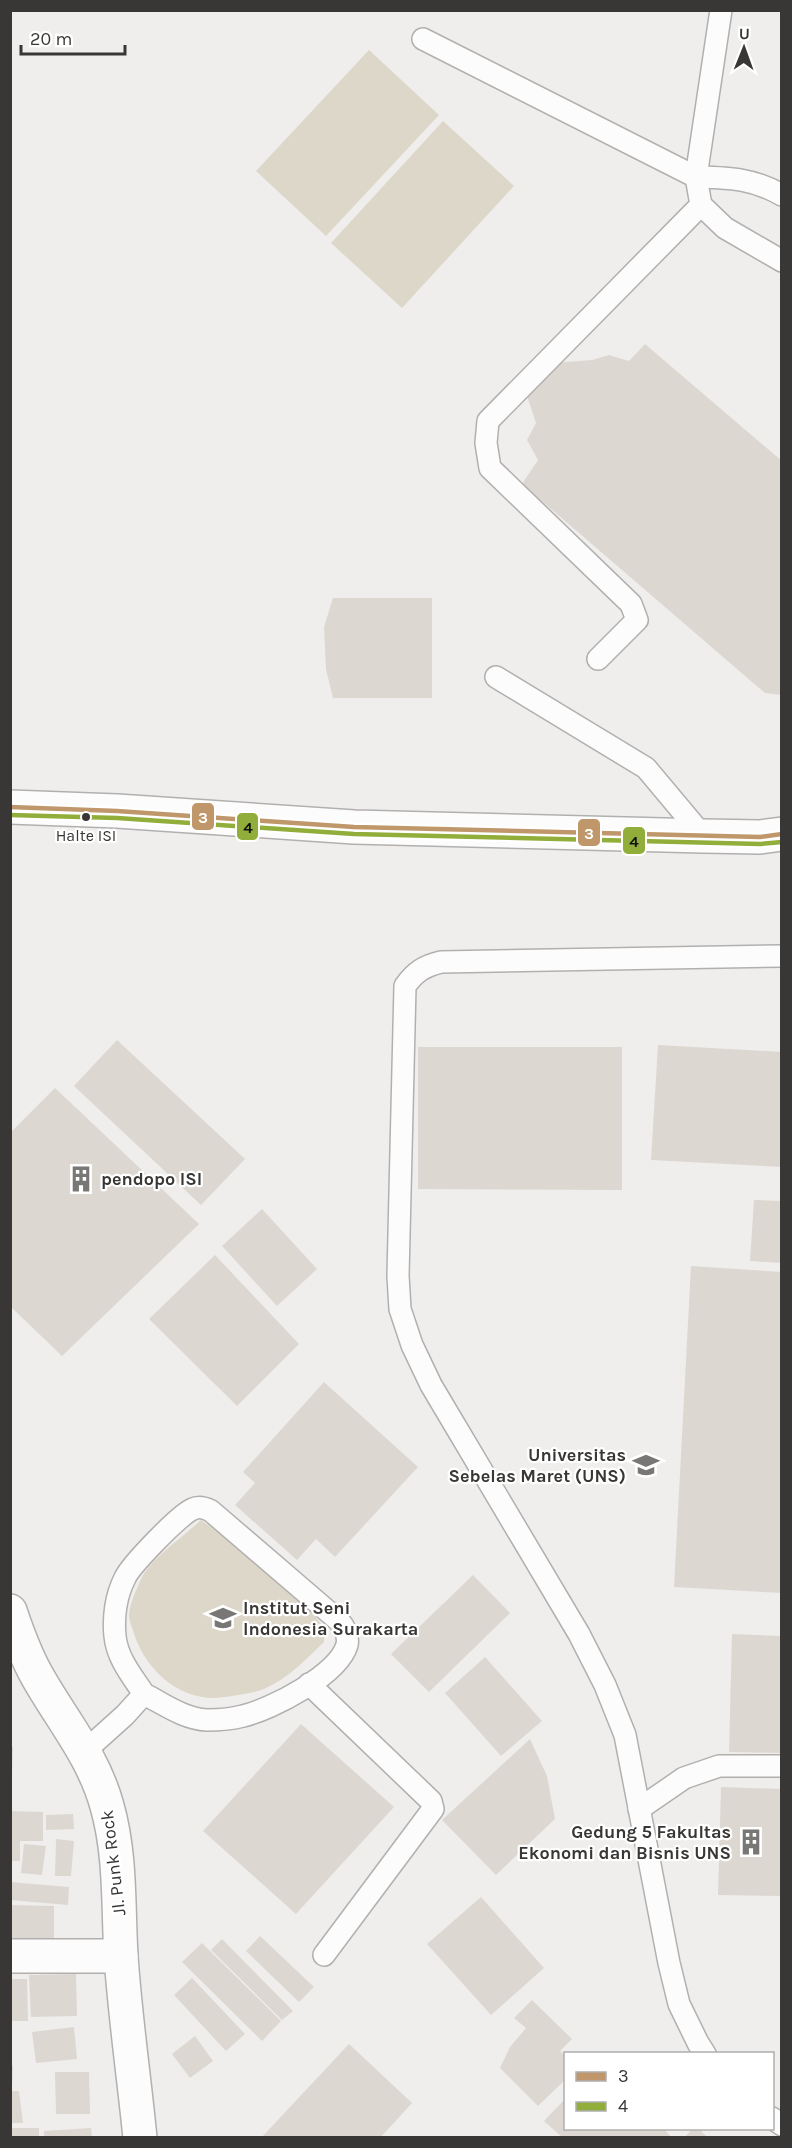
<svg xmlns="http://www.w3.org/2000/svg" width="792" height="2148" font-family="Karla,sans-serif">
<rect width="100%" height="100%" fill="#f0eeec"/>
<!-- green -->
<g fill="#ddd7c9">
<path d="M369 50 439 115 326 236 256 171Z"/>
<path d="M443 121 514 186 402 308 331 243Z"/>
<path d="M201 1520C222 1534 316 1608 323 1628 325 1632 324 1638 324 1642 306 1660 279 1687 254 1692 246 1694 221 1698 214 1698 175 1698 145 1667 134 1634 133 1629 129 1621 129 1616 129 1605 137 1588 142 1577 152 1558 184 1536 201 1520Z"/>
</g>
<!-- building -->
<g fill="#dcd7d1">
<path d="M645 344 782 461V695L765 693 522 484 538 460 527 440 536 423 527 396 542 370 553 363 592 360 609 355 629 361Z"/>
<path d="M333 598H432V698H333L326 669 324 627Z"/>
<path d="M117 1040 245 1159 201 1205 74 1086Z"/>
<path d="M658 1045 782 1052V1167L651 1160Z"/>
<path d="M418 1047H622V1190L418 1189Z"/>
<path d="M55 1088 199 1224 62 1356 10 1306V1133Z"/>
<path d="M754 1200 782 1201V1263L750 1261Z"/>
<path d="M262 1209 317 1269 277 1306 222 1246Z"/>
<path d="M215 1255 299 1344 237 1406 149 1319Z"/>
<path d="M691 1266 782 1272V1593L674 1587Z"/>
<path d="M324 1382 418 1467 335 1557 316 1539 297 1560 235 1505 255 1483 243 1472Z"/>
<path d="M473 1575 510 1613 429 1692 391 1654Z"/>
<path d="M732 1634 782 1636V1753L729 1752Z"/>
<path d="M485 1657 542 1721 501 1756 445 1693Z"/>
<path d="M301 1724 394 1807 296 1914 203 1831Z"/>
<path d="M530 1739 547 1776 555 1819 496 1875 442 1820Z"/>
<path d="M10 1747H13L12 1774H10Z"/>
<path d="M721 1787 782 1789V1896L718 1895Z"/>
<path d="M10 1811 43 1812V1841H20V1861H10Z"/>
<path d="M73 1814 74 1829 46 1830V1815Z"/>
<path d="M56 1839 74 1841 71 1876H55Z"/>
<path d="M24 1844 46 1846 42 1875 21 1873Z"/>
<path d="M10 1882 69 1887 68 1905 10 1900Z"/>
<path d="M481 1897 544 1968 491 2015 427 1944Z"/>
<path d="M10 1905 54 1906V1942L10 1941Z"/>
<path d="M260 1936 314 1987 299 2002 246 1951Z"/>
<path d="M222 1939 293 2011 282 2020 211 1950Z"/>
<path d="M202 1943 281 2021 262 2041 182 1962Z"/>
<path d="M76 1974 77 2016 31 2017 29 1975Z"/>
<path d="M192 1978 245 2034 226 2051 174 1995Z"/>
<path d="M10 1979H27L28 2021H10Z"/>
<path d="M532 2000 572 2039 560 2051 566 2056V2079L538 2106 500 2068 510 2047 526 2028 514 2018Z"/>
<path d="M74 2027 77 2059 36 2063 32 2032Z"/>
<path d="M195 2036 213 2061 190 2078 172 2054Z"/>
<path d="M349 2044 412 2103 380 2138H261Z"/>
<path d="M10 2066H13L12 2088H10Z"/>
<path d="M55 2072H89L90 2114H56Z"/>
<path d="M10 2091H19L23 2123H10Z"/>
<path d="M566 2098V2128H663L672 2138H563L544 2121Z"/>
<rect x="10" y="2128" width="29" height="10"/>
<path d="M91 2128 92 2138H44V2131Z"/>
<path d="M693 2128H698L708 2138H684Z"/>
</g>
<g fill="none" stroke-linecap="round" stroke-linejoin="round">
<!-- lane casing -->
<g stroke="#b2b0af" stroke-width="24">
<g id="lane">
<path d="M721 10 696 177 701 205 725 228 782 261"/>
<path d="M423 39 696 177C729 178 752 178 782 195"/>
<path d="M598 659 637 620 631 604 490 468 486 443 488 421 701 205"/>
<path d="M496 677 646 768 703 836"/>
<path d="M309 1684 431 1801 433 1809 324 1955"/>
<path d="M85 1751 125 1715 144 1694C132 1676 117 1658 115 1636 113 1617 116 1595 125 1578 130 1566 181 1513 193 1509 199 1506 205 1508 211 1511L338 1620C344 1626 349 1635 347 1645 338 1675 272 1709 243 1716 232 1719 219 1720 207 1720 184 1719 164 1704 144 1694"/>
<path d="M639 1809 684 1778 719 1766H782"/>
<path d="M705 2054 698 2043 679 2004 669 1963 625 1735 605 1685 579 1634 431 1385 412 1345 400 1309 398 1276 405 986C415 972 424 966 441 962L782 956"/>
<path d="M772 2118 782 2125"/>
</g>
</g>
<!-- street casing -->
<g stroke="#b2b0af" stroke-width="36">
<path id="street" d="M10 1956H121"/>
</g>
<!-- secondary casing -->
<g stroke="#b2b0af" stroke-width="36">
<g id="secondary">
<path d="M10 807 117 811 354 827 703 836 760 837 782 834"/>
<path d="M10 1611C17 1632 25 1654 36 1674 61 1719 93 1755 107 1806 121 1855 118 1906 121 1956 125 2016 134 2077 140 2138"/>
</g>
</g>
<!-- lane -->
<use href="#lane" stroke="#fdfcfc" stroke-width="21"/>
<!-- street -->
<use href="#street" stroke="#fdfcfc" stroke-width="33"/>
<!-- secondary -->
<use href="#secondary" stroke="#fdfcfc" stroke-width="33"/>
<!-- bus-1 casing -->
<g stroke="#fff" stroke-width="9">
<path id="bus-1" d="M10 807 117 811 354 827 760 837 782 834"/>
</g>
<!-- bus-2 casing -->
<g stroke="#fff" stroke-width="9">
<path id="bus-2" d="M10 815 117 818 354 834 760 844 782 842"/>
</g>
<!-- bus-1 -->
<use href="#bus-1" stroke="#bf976b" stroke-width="4.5"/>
<!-- bus-2 -->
<use href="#bus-2" stroke="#91ad3a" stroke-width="4.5"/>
</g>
<!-- icons -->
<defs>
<g id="building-bare" transform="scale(2.07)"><path d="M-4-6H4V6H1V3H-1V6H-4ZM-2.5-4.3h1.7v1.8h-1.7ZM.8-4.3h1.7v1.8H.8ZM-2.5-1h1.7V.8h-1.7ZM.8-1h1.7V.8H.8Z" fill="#787775" stroke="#fff" stroke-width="2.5" paint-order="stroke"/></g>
<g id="university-bare" transform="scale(2.07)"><path d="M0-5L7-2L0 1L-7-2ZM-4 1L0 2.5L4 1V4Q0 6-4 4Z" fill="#787775" stroke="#fff" stroke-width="2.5" paint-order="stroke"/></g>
</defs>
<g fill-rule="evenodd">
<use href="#building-bare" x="81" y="1179"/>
<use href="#university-bare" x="646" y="1465"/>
<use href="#university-bare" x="223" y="1618"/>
<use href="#building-bare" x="751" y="1842"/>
</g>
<!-- markers -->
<circle fill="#383735" stroke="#fff" stroke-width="2" cx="86" cy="817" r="5"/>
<g text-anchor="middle" stroke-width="4.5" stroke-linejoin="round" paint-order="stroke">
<!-- bus labels -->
<g font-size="16" fill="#383735" stroke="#fff">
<text x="86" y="841">Halte ISI</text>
</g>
<!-- poi labels -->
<g font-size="18" font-weight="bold" fill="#383735" stroke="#fff" text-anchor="start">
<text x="101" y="1185">pendopo ISI</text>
<text x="626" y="1461" text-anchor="end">Universitas<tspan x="626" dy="21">Sebelas Maret (UNS)</tspan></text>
<text x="243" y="1614">Institut Seni<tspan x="243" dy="21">Indonesia Surakarta</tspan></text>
<text x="731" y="1838" text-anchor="end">Gedung 5 Fakultas<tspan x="731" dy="21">Ekonomi dan Bisnis UNS</tspan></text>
</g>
<!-- street labels -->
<g font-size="18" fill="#383735" stroke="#fff">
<text transform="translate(113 1863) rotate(-97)" y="6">Jl. Punk Rock</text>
</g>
</g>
<g stroke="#fff" stroke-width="2">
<rect x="191" y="802" width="24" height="29" rx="6" fill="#bf976b"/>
<rect x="236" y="812" width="23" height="29" rx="6" fill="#91ad3a"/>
<rect x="577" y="818" width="24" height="29" rx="6" fill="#bf976b"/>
<rect x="622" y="826" width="24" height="29" rx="6" fill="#91ad3a"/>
</g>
<g font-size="16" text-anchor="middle" font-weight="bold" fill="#fff">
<text x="203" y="823">3</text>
<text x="589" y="839">3</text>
</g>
<g font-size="16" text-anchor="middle" font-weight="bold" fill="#111">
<text x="248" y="833">4</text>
<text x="634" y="847">4</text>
</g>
<!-- border -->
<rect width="792" height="2148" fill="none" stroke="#383735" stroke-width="24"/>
<!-- legend -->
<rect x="564" y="2052" width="210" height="78" fill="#ffffff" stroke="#afafae" stroke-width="1.5"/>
<rect x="576" y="2072" width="30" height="9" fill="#bf976b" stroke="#afafae" stroke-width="1.5"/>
<text x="618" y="2082" font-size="18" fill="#383735">3</text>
<rect x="576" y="2102" width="30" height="9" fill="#91ad3a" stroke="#afafae" stroke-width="1.5"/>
<text x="618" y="2112" font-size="18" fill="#383735">4</text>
<!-- north arrow -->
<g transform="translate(744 48) rotate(1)" stroke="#ffffff" stroke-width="4.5" paint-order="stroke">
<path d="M0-4.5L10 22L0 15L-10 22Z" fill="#383735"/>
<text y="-9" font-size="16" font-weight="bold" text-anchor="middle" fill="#383735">U</text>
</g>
<!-- scale -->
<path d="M21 45v9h104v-9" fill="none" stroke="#383735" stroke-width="3"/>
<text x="30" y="45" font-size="18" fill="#383735" stroke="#ffffff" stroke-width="4.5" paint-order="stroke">20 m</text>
</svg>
